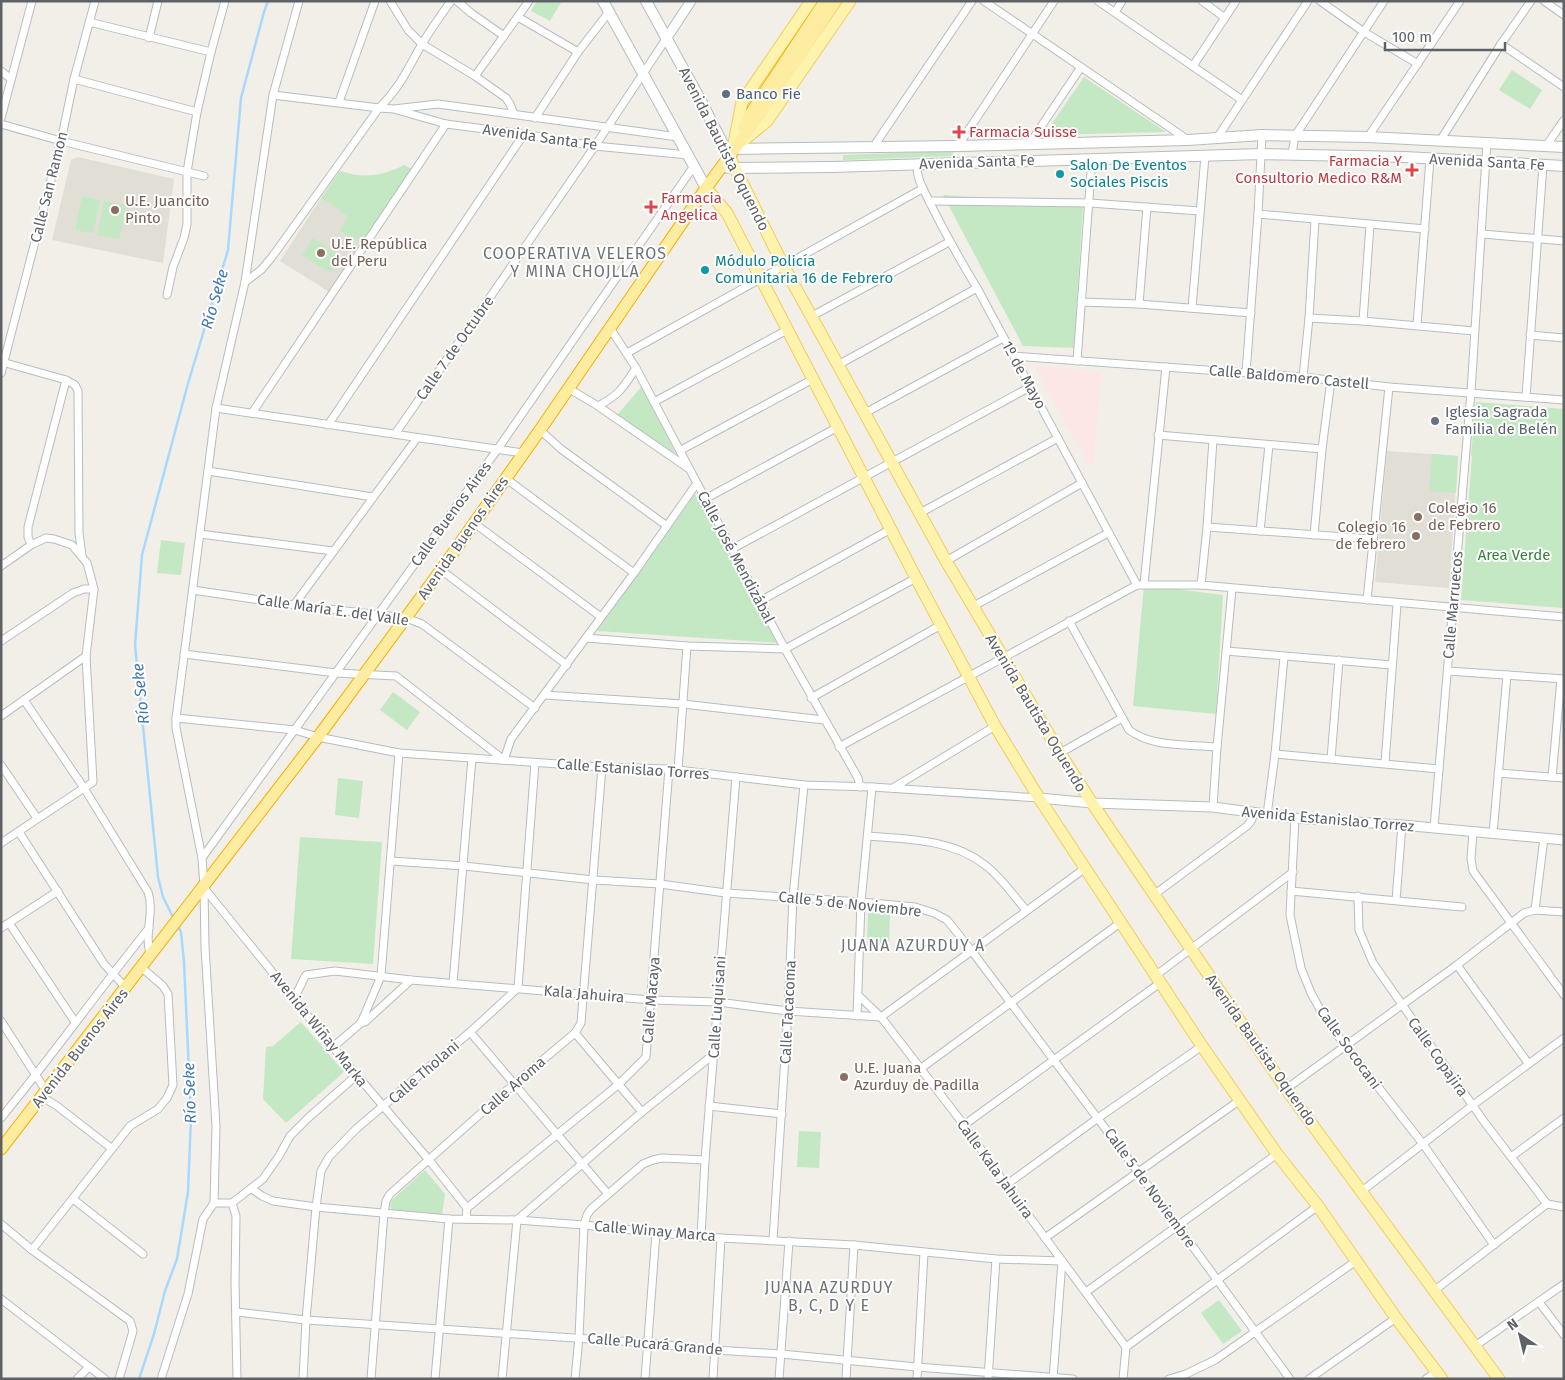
<svg xmlns="http://www.w3.org/2000/svg" width="1565" height="1380" font-family="'Fira Sans',sans-serif">
<rect width="100%" height="100%" fill="#f1efe7"/>
<!-- education -->
<g fill="#e1ded5">
<path d="M78 157 174 179 163 263 52 240 71 160Z"/>
<path d="M321 198 349 216 362 245 331 293 280 261Z"/>
<path d="M1387 451 1458 456 1449 588 1375 582Z"/>
</g>
<!-- medical -->
<path fill="#fce7e4" d="M1034 366 1101 372 1093 464 1089 466Z"/>
<!-- green -->
<g fill="#c4e8c4">
<path d="M537 1H562L550 21 531 11Z"/>
<path d="M1512 70 1542 90 1530 109 1499 90Z"/>
<path d="M1084 77 1166 132 1044 135Z"/>
<path d="M953 151V156L843 160V155Z"/>
<path d="M404 165 412 169 362 245 340 231 348 216 321 198 339 172 341 171C364 179 383 176 404 165Z"/>
<path d="M943 195 1083 205 1074 348 1023 346Z"/>
<path d="M82 196 100 200 93 233 75 230Z"/>
<path d="M104 201 127 205 119 239 97 235Z"/>
<path d="M313 238 341 256 330 273 302 255Z"/>
<path d="M642 386 676 454 617 415Z"/>
<path d="M1476 402 1564 409V608L1461 600 1472 456 1471 455Z"/>
<path d="M1432 454 1458 456 1456 493 1429 491Z"/>
<path d="M695 494 779 643 597 631Z"/>
<path d="M161 540 185 543 181 575 157 573Z"/>
<path d="M1144 585 1223 595 1216 714 1133 706Z"/>
<path d="M393 692 420 712 407 730 380 710Z"/>
<path d="M338 778 363 781 359 818 335 815Z"/>
<path d="M300 837 382 842 373 964 291 959Z"/>
<path d="M868 912 890 913 889 946H867Z"/>
<path d="M301 1022 344 1072 286 1123 263 1099 266 1047 273 1046Z"/>
<path d="M799 1131 821 1132 819 1168 797 1167Z"/>
<path d="M425 1170 445 1194 442 1216 392 1210 390 1206 392 1200Z"/>
<path d="M1219 1300 1242 1331 1223 1344 1201 1313Z"/>
</g>
<g fill="none" stroke-linecap="round" stroke-linejoin="round">
<!-- stream -->
<g stroke="#a9d8ff" stroke-width="2.5">
<path d="M174 919 163 897 158 877 135 645 142 555 187 387 228 250 241 98 264 12 268 1"/>
<path d="M139 1379 154 1334 165 1291 177 1259 188 1192 191 1117 184 962 181 932 178 926"/>
</g>
<!-- minor casing -->
<g stroke="#b9bcc0" stroke-width="9">
<g id="minor">
<path d="M390 1 408 30 422 44 475 76 506 98 510 104 514 114"/>
<path d="M457 1 471 13 504 36"/>
<path d="M984 1 1188 140"/>
<path d="M1098 1 1242 100"/>
<path d="M1202 1 1225 18"/>
<path d="M1320 1 1364 32 1418 64"/>
<path d="M1544 1 1564 15"/>
<path d="M1115 12 1122 1"/>
<path d="M518 17 578 52"/>
<path d="M89 22 211 52"/>
<path d="M149 38 158 1"/>
<path d="M1501 44 1564 87"/>
<path d="M1193 66 1236 1"/>
<path d="M1 71 11 79"/>
<path d="M475 76 529 1"/>
<path d="M74 79 197 112"/>
<path d="M273 95 379 108 394 109 438 104 678 137"/>
<path d="M339 102 375 1"/>
<path d="M397 110 446 124 524 134 595 146 688 155"/>
<path d="M1 118 32 1"/>
<path d="M535 118 578 52 609 12"/>
<path d="M1 124 61 141 204 176"/>
<path d="M1368 137 1460 1"/>
<path d="M1217 138 1308 1"/>
<path d="M1440 141 1501 44 1531 1"/>
<path d="M1030 143 1081 67"/>
<path d="M874 146 972 1"/>
<path d="M958 146 1054 1"/>
<path d="M1546 146 1564 120"/>
<path d="M1292 154 1295 136 1384 1"/>
<path d="M917 164C916 180 925 191 931 205 945 233 960 260 977 288L1137 585"/>
<path d="M929 201 1090 203 1200 211"/>
<path d="M1258 214 1425 229"/>
<path d="M1482 234 1564 241"/>
<path d="M245 282 273 95 299 1"/>
<path d="M167 295 173 267 184 238 187 224V172L197 112 211 52 225 1"/>
<path d="M1081 302 1139 304 1251 313"/>
<path d="M1139 304 1147 207"/>
<path d="M1192 308 1205 156"/>
<path d="M812 316 949 242"/>
<path d="M1309 318 1315 220"/>
<path d="M1363 321 1370 225"/>
<path d="M1417 325 1430 159"/>
<path d="M610 328 636 368 785 649 858 778 860 787"/>
<path d="M1530 335 1564 338"/>
<path d="M627 353 922 189"/>
<path d="M1014 356 1303 377 1389 387 1564 400"/>
<path d="M1077 361 1092 158"/>
<path d="M2 362 66 380 75 385 78 391 79 533 82 556"/>
<path d="M838 365 977 288"/>
<path d="M1 373 61 141 74 79 95 1"/>
<path d="M1246 373 1258 214 1262 135"/>
<path d="M1303 377 1309 318 1363 321 1474 331"/>
<path d="M568 388 598 406 688 468"/>
<path d="M1526 397 1543 165"/>
<path d="M654 402 787 330"/>
<path d="M598 406C619 395 623 388 636 368"/>
<path d="M216 408 523 453"/>
<path d="M252 413 446 124"/>
<path d="M865 413 1003 338"/>
<path d="M328 425 524 134"/>
<path d="M540 430 561 449 667 526"/>
<path d="M395 434 595 146 666 39"/>
<path d="M1158 435 1322 449"/>
<path d="M681 450 813 379"/>
<path d="M208 471 373 497"/>
<path d="M505 478 634 573"/>
<path d="M705 499 838 427"/>
<path d="M920 513 1058 438"/>
<path d="M474 523 601 617"/>
<path d="M1207 527 1373 539"/>
<path d="M1260 531 1269 445"/>
<path d="M200 534 333 551"/>
<path d="M1314 535 1322 449 1331 380"/>
<path d="M31 545 28 537V527L66 380"/>
<path d="M732 549 1030 387"/>
<path d="M946 561 1082 483"/>
<path d="M1 566 31 545 46 538 54 539 72 545 87 563 94 589 86 656 93 782 1 843"/>
<path d="M441 570 567 665"/>
<path d="M1144 584 1166 367"/>
<path d="M1201 585 1207 527 1213 440"/>
<path d="M193 590 294 605 406 618 422 624 535 708"/>
<path d="M1367 600 1389 387"/>
<path d="M760 601 891 529"/>
<path d="M294 605 417 438"/>
<path d="M972 607 1108 533"/>
<path d="M1069 621 1129 730C1153 748 1188 744 1217 747"/>
<path d="M586 638 687 646 785 649 916 578"/>
<path d="M1 641 73 593 84 589H94"/>
<path d="M1226 651 1392 665"/>
<path d="M184 654 336 673 396 676 504 760 511 739 634 573 697 483"/>
<path d="M1448 671 1564 679"/>
<path d="M545 695 683 704 824 720"/>
<path d="M811 698 941 625"/>
<path d="M24 700 84 788 148 892C155 913 143 935 151 956"/>
<path d="M1 716 86 656"/>
<path d="M176 718 295 730 318 737 399 753 602 767 669 769 804 785 872 787 1039 798"/>
<path d="M839 747 1137 585H1201L1564 617"/>
<path d="M1060 753 1122 718"/>
<path d="M1275 754 1439 769"/>
<path d="M1331 759 1339 660"/>
<path d="M1385 763 1397 604"/>
<path d="M1 765 37 818"/>
<path d="M678 770 687 646"/>
<path d="M1498 773 1564 778"/>
<path d="M1552 777 1561 679"/>
<path d="M893 788 995 726"/>
<path d="M1213 807 1217 747 1232 589"/>
<path d="M1267 815 1275 754 1284 657"/>
<path d="M1295 818 1290 915 1301 968 1311 993 1327 1022 1423 1144 1494 1245"/>
<path d="M1434 828 1471 392 1487 142"/>
<path d="M19 832 104 964 126 988"/>
<path d="M1473 832 1471 859 1473 871 1564 995"/>
<path d="M1493 834 1507 675"/>
<path d="M868 836C907 839 952 839 985 865 1001 877 1013 895 1026 910"/>
<path d="M202 858 497 450 694 166"/>
<path d="M391 861 464 866 594 880 660 884 726 893 861 902 915 907 934 913 947 920 971 950 1138 1172 1290 1379"/>
<path d="M204 888 333 1047 429 1160 467 1208 466 1219"/>
<path d="M1291 891 1462 907"/>
<path d="M1155 894 1247 826 1251 821 1254 814"/>
<path d="M1358 896 1359 930 1373 963 1485 1123 1547 1204"/>
<path d="M1396 900 1402 825"/>
<path d="M1535 910 1544 838"/>
<path d="M9 923 75 1022"/>
<path d="M1 928 58 891"/>
<path d="M1457 965 1528 1063"/>
<path d="M1155 976 1293 872"/>
<path d="M453 983 472 758"/>
<path d="M859 996 881 1017 964 1125 1006 1185 1126 1347"/>
<path d="M292 998C301 990 300 984 306 975L335 971 411 980 651 1000 718 1002 788 1011 881 1017 1084 869"/>
<path d="M857 1016 861 902 872 787"/>
<path d="M1 1021 46 1091"/>
<path d="M361 1022H365L411 980"/>
<path d="M470 1032 608 1194"/>
<path d="M575 1033 642 1112"/>
<path d="M333 1047 361 1023 381 976 399 753"/>
<path d="M920 1069 1120 923"/>
<path d="M1286 1089 1457 965 1524 913 1535 910 1564 912"/>
<path d="M42 1097 57 1106 111 1148"/>
<path d="M709 1106 782 1114"/>
<path d="M1 1118C52 1056 99 990 149 928"/>
<path d="M964 1125 1160 983"/>
<path d="M1511 1157 1564 1118"/>
<path d="M1006 1185 1098 1118 1202 1046"/>
<path d="M252 1189 262 1196 273 1201 316 1207 449 1219 517 1220 584 1225 701 1237 854 1245 996 1259 1062 1261 1053 1379"/>
<path d="M1362 1191 1473 1105 1564 1038"/>
<path d="M73 1199 143 1254"/>
<path d="M214 1203H232L263 1179 279 1156 290 1136 308 1118 357 1075"/>
<path d="M232 1203 236 1216 235 1283 237 1379"/>
<path d="M467 1208 619 1084 646 1057 669 769"/>
<path d="M1 1224 32 1250 130 1321 133 1331 119 1379"/>
<path d="M701 1237 705 1160 736 777"/>
<path d="M1045 1238 1240 1100"/>
<path d="M773 1240 788 1011 793 897 804 785"/>
<path d="M32 1250 130 1126 158 1109 167 1098 173 1085 168 994 163 986 142 968"/>
<path d="M1435 1290 1547 1204 1564 1207"/>
<path d="M1086 1292 1277 1154"/>
<path d="M1 1299 105 1379"/>
<path d="M1539 1302 1564 1335"/>
<path d="M237 1312 306 1320 648 1343 715 1350 781 1354 917 1367 1073 1379"/>
<path d="M1475 1346 1564 1284"/>
<path d="M1126 1347 1318 1206"/>
<path d="M77 1379 89 1367"/>
<path d="M161 1379 188 1294 203 1219 214 1203 216 1126 205 947 204 887 202 858 176 728V718L216 408 245 282 261 270 272 257 379 108C400 88 408 68 422 44 431 29 441 15 451 1"/>
<path d="M303 1379 306 1320 316 1207 321 1171 329 1157 356 1129 470 1032 518 988 535 763"/>
<path d="M371 1379 384 1213 386 1201 390 1194 514 1084 575 1033 581 1023 602 767"/>
<path d="M435 1379 449 1219"/>
<path d="M502 1379 517 1220 642 1112 714 1054"/>
<path d="M575 1379 579 1337 584 1225 587 1215 591 1209 643 1164 653 1160 662 1158 705 1160"/>
<path d="M645 1379 656 1233"/>
<path d="M713 1379 721 1238"/>
<path d="M779 1379 789 1241"/>
<path d="M846 1379 854 1245"/>
<path d="M917 1379 924 1253"/>
<path d="M988 1379 996 1259"/>
<path d="M1123 1379 1126 1347"/>
<path d="M1169 1379 1186 1374 1215 1360 1356 1261"/>
<path d="M1309 1379 1396 1318"/>
<path d="M1426 1379 1437 1371"/>
</g>
</g>
<!-- tertiary casing -->
<g stroke="#b9bcc0" stroke-width="11">
<g id="tertiary">
<path d="M666 39 691 1"/>
<path d="M1039 798 1092 803 1213 807 1295 818 1402 825 1564 840"/>
</g>
</g>
<!-- secondary casing -->
<g stroke="#b8bbc0" stroke-width="12">
<g id="secondary">
<path d="M603 1 706 188"/>
<path d="M646 1 701 101 729 156"/>
<path d="M733 149 958 146 1188 140 1262 135 1368 137 1564 147"/>
<path d="M728 168 832 167 1261 154 1405 157 1564 166"/>
</g>
</g>
<!-- primary casing -->
<g stroke="#f3cc5d" stroke-width="13">
<g id="primary">
<path d="M744 140 767 121 850 1"/>
<path d="M733 149 742 102 811 1"/>
<path d="M729 156 783 265 946 561 1060 753 1092 803 1286 1089 1499 1379"/>
<path d="M706 188 727 213 916 578 995 726 1039 798 1202 1046 1277 1154 1318 1206 1396 1318 1442 1379"/>
</g>
</g>
<!-- trunk casing -->
<g stroke="#f8af00" stroke-width="13">
<g id="trunk">
<path d="M744 127 751 113 825 1"/>
<path d="M1 1149 318 737 441 570 540 430 706 188 759 116 836 1"/>
</g>
</g>
<!-- minor -->
<use href="#minor" stroke="#fff" stroke-width="7"/>
<!-- tertiary -->
<use href="#tertiary" stroke="#fff" stroke-width="9"/>
<!-- secondary -->
<use href="#secondary" stroke="#fff" stroke-width="10"/>
<!-- primary -->
<use href="#primary" stroke="#fff3ae" stroke-width="11"/>
<!-- trunk -->
<use href="#trunk" stroke="#feeca0" stroke-width="11"/>
</g>
<!-- markers -->
<circle fill="#5c6f8a" stroke="#fff" stroke-width="2" cx="726" cy="94" r="5"/>
<g fill="#e0444e" stroke="#fff" stroke-width="2">
<path d="M956.5 124.5h5v5h5v5h-5v5h-5v-5h-5v-5h5z"/>
<path d="M1409.5 162.5h5v5h5v5h-5v5h-5v-5h-5v-5h5z"/>
<path d="M648.5 199.5h5v5h5v5h-5v5h-5v-5h-5v-5h5z"/>
</g>
<g fill="#0f9aa8" stroke="#fff" stroke-width="2">
<circle cx="1060" cy="174" r="5"/>
<circle cx="705" cy="270" r="5"/>
</g>
<g fill="#8d6e63" stroke="#fff" stroke-width="2">
<circle cx="115" cy="210" r="5"/>
<circle cx="321" cy="253" r="5"/>
<circle cx="1418" cy="517" r="5"/>
<circle cx="1416" cy="536" r="5"/>
<circle cx="844" cy="1077" r="5"/>
</g>
<circle fill="#6b7280" stroke="#fff" stroke-width="2" cx="1435" cy="421" r="5"/>
<g text-anchor="middle" stroke-width="4" stroke-linejoin="round" paint-order="stroke">
<!-- service labels -->
<g font-size="15" fill="#4e5e75" stroke="#fff" text-anchor="start">
<text x="736" y="99">Banco Fie</text>
</g>
<!-- health labels -->
<g font-size="15" fill="#be3a42" stroke="#fff" text-anchor="start">
<text x="969" y="137">Farmacia Suisse</text>
<text x="1402" y="166" text-anchor="end">Farmacia Y<tspan x="1402" dy="17">Consultorio Medico R&amp;M</tspan></text>
<text x="661" y="203">Farmacia<tspan x="661" dy="17">Angelica</tspan></text>
</g>
<!-- street labels -->
<g font-size="15" fill="#5e6267" stroke="#fff">
<text transform="translate(540 137) rotate(8)" y="5">Avenida Santa Fe</text>
<text transform="translate(724 149) rotate(63)" y="5">Avenida Bautista Oquendo</text>
<text transform="translate(977 162) rotate(-2)" y="5">Avenida Santa Fe</text>
<text transform="translate(1487 162) rotate(3)" y="5">Avenida Santa Fe</text>
<text transform="translate(49 187) rotate(-76)" y="5">Calle San Ramon</text>
<text transform="translate(455 348) rotate(-55)" y="5">Calle 7 de Octubre</text>
<text transform="translate(1024 375) rotate(61)" y="5">1º de Mayo</text>
<text transform="translate(1289 377) rotate(5)" y="5">Calle Baldomero Castell</text>
<text transform="translate(451 514) rotate(-54)" y="5">Calle Buenos Aires</text>
<text transform="translate(463 538) rotate(-55)" y="5">Avenida Buenos Aires</text>
<text transform="translate(736 557) rotate(62)" y="5">Calle José Mendizábal</text>
<text transform="translate(1453 605) rotate(-85)" y="5">Calle Marruecos</text>
<text transform="translate(333 610) rotate(8)" y="5">Calle María E. del Valle</text>
<text transform="translate(1036 713) rotate(59)" y="5">Avenida Bautista Oquendo</text>
<text transform="translate(633 769) rotate(4)" y="5">Calle Estanislao Torres</text>
<text transform="translate(1328 819) rotate(5)" y="5">Avenida Estanislao Torrez</text>
<text transform="translate(850 904) rotate(6)" y="5">Calle 5 de Noviembre</text>
<text transform="translate(584 994) rotate(5)" y="5">Kala Jahuira</text>
<text transform="translate(651 1000) rotate(-85)" y="5">Calle Macaya</text>
<text transform="translate(717 1007) rotate(-86)" y="5">Calle Luquisani</text>
<text transform="translate(788 1012) rotate(-87)" y="5">Calle Tacacoma</text>
<text transform="translate(319 1029) rotate(51)" y="5">Avenida Wiñay Marka</text>
<text transform="translate(80 1048) rotate(-52)" y="5">Avenida Buenos Aires</text>
<text transform="translate(1349 1048) rotate(54)" y="5">Calle Sococani</text>
<text transform="translate(1261 1050) rotate(55)" y="5">Avenida Bautista Oquendo</text>
<text transform="translate(1438 1057) rotate(55)" y="5">Calle Copajira</text>
<text transform="translate(424 1072) rotate(-41)" y="5">Calle Tholani</text>
<text transform="translate(513 1086) rotate(-41)" y="5">Calle Aroma</text>
<text transform="translate(995 1169) rotate(54)" y="5">Calle Kala Jahuira</text>
<text transform="translate(1150 1188) rotate(54)" y="5">Calle 5 de Noviembre</text>
<text transform="translate(655 1231) rotate(5)" y="5">Calle Winay Marca</text>
<text transform="translate(655 1344) rotate(5)" y="5">Calle Pucará Grande</text>
</g>
<!-- culture labels -->
<g font-size="15" fill="#0d838f" stroke="#fff" text-anchor="start">
<text x="1070" y="170">Salon De Eventos<tspan x="1070" dy="17">Sociales Piscis</tspan></text>
<text x="715" y="266">Módulo Policía<tspan x="715" dy="17">Comunitaria 16 de Febrero</tspan></text>
</g>
<!-- education labels -->
<g font-size="15" fill="#785e54" stroke="#fff" text-anchor="start">
<text x="125" y="206">U.E. Juancito<tspan x="125" dy="17">Pinto</tspan></text>
<text x="331" y="249">U.E. República<tspan x="331" dy="17">del Peru</tspan></text>
<text x="1428" y="513">Colegio 16<tspan x="1428" dy="17">de Febrero</tspan></text>
<text x="1406" y="532" text-anchor="end">Colegio 16<tspan x="1406" dy="17">de febrero</tspan></text>
<text x="854" y="1073">U.E. Juana<tspan x="854" dy="17">Azurduy de Padilla</tspan></text>
</g>
<!-- worship labels -->
<g font-size="15" fill="#5b616d" stroke="#fff" text-anchor="start">
<text x="1445" y="417">Iglesia Sagrada<tspan x="1445" dy="17">Familia de Belén</tspan></text>
</g>
<!-- park labels -->
<g font-size="15" fill="#338239" stroke="#fff">
<text x="1514" y="560">Area Verde</text>
</g>
<!-- neighbourhood labels -->
<g font-size="16" letter-spacing="1" fill="#6f7479" stroke="#fff">
<text x="575" y="259">COOPERATIVA VELEROS<tspan x="575" dy="18">Y MINA CHOJLLA</tspan></text>
<text x="913" y="951">JUANA AZURDUY A</text>
<text x="829" y="1293">JUANA AZURDUY<tspan x="829" dy="18">B, C, D Y E</tspan></text>
</g>
<!-- water labels -->
<g font-size="16" font-style="italic" fill="#4278b4" stroke="#fff">
<text transform="translate(214 299) rotate(-74)" y="6">Río Seke</text>
<text transform="translate(140 694) rotate(-96)" y="6">Río Seke</text>
<text transform="translate(189 1093) rotate(-92)" y="6">Río Seke</text>
</g>
</g>
<!-- border -->
<rect width="1565" height="1380" fill="none" stroke="#5e6267" stroke-width="5"/>
<!-- north arrow -->
<g transform="translate(1520 1335) rotate(325)" stroke="#ffffff" stroke-width="4" paint-order="stroke">
<path d="M0-4L9 19L0 12L-9 19Z" fill="#5e6267"/>
<text y="-8" font-size="14" font-weight="bold" text-anchor="middle" fill="#5e6267">N</text>
</g>
<!-- scale -->
<path d="M1385 42v8h120v-8" fill="none" stroke="#5e6267" stroke-width="2.5"/>
<text x="1392" y="42" font-size="15" fill="#5e6267" stroke="#ffffff" stroke-width="4" paint-order="stroke">100 m</text>
</svg>
